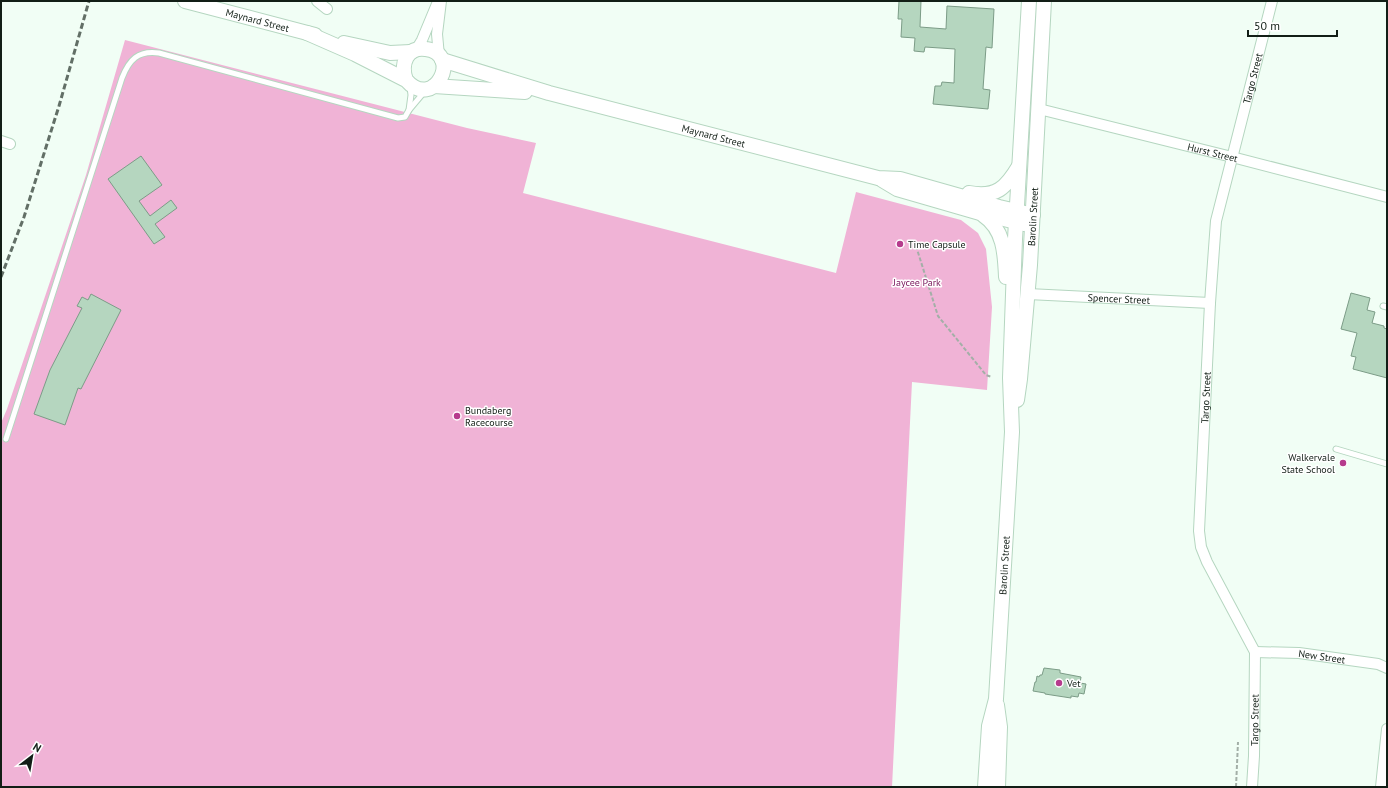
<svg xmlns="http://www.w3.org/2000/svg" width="1388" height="788" font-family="'PT Sans',sans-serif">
<rect width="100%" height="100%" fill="#f1fef5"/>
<!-- green -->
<path fill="#f0b3d6" d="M125 40 467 128 536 143 523 193 836 273 856 192 961 220 978 233 986 249 992 307 987 390 912 382 892 787H1V423L7 409 86 175Z"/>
<!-- building -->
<g fill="#b5d6bf" stroke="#7c9c87">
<path d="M899 1H921L920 27 946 29 947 6 994 9 992 48 986 47 983 89 990 90 988 109 933 104 935 86H941L942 82 954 83 955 49 925 47 924 52 914 51 915 38 901 37 902 19H898Z"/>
<path d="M141 156 162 185 139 201 150 216 171 200 177 208 155 224 165 237 154 244 108 179Z"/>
<path d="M1351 293 1370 298 1367 310 1375 312 1372 323 1384 326V328L1387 329V378L1353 369 1356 357 1351 356 1357 333 1341 329Z"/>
<path d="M91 294 121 310 81 389 78 388 65 425 34 414 50 370 82 308 77 306 82 297 88 300Z"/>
<path d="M1044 668 1060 670V673L1081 677 1080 683 1086 684 1084 694 1079 693 1078 697 1071 696V698L1045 694V693L1033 691 1035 682H1036L1037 676 1039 677 1040 675H1042Z"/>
</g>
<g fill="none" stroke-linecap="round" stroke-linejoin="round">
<!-- lane casing -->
<g stroke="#b5d6c0" stroke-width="7">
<g id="lane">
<path d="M409 110 411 95 410 87"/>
<path d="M1383 306 1387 307"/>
<path d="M6 439 122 78C129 60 138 50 159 53L398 118 405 117 409 110 425 91"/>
<path d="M1336 449 1387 464"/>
</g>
</g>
<!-- street casing -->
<g stroke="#b5d6c0" stroke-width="12">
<g id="street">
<path d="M317 1 327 9"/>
<path d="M416 50 422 40 437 4"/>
<path d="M439 56 437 34 441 1"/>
<path id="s1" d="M1039 109 1232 157 1387 197"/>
<path d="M1 141 10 144"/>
<path id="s2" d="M1028 294 1210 303"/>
<path id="s3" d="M1255 652 1299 653 1378 664 1387 668"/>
<path id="s4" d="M1252 787 1254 756 1255 652 1207 562 1201 547 1199 531 1210 303 1216 221 1272 1"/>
<path d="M1381 787 1387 729"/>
</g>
</g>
<!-- secondary casing -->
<g stroke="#b5d6c0" stroke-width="16">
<g id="secondary">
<path id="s5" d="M185 1 315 35"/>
<path d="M307 33 355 54 406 80C434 112 463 54 426 49 407 46 400 64 406 80"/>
<path d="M344 43 390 53 411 52"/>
<path id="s6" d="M442 60 549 93 878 178 900 179 999 207 1033 215"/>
<path d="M434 86 525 92"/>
<path d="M882 180 897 189 980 213 1024 224"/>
<path d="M969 193C996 198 1006 188 1019 166"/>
<path d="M983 215C1004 229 1005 253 1006 277"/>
<path id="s7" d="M1017 400 1020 379 1030 265 1044 1"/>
<path d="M997 705 1000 727 998 787"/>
<path id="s8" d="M985 787 989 726 996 699 1012 432 1010 378 1015 239 1029 1"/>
</g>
</g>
<!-- path -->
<g stroke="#a3afa7" stroke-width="2" stroke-dasharray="4 2" stroke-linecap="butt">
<path d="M916 246 938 316 986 375 992 377"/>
<path d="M1236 787 1238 742"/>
</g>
<!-- lane -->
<use href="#lane" stroke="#fff" stroke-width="5"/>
<!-- street -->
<use href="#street" stroke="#fff" stroke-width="10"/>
<!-- secondary -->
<use href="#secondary" stroke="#fff" stroke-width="14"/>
<!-- rail -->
<path stroke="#626f66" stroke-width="3" stroke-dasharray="6 3" stroke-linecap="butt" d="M1 277 24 217 59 106 89 1"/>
</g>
<!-- markers -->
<g fill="#b63b8d" stroke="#fff" stroke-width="1.5">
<circle cx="900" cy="244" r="4"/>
<circle cx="457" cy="416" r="4"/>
<circle cx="1343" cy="463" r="4"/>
<circle cx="1059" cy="683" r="4"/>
</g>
<g text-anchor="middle" stroke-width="3" stroke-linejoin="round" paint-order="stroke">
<!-- street labels -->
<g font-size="10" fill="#121e16" stroke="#fff">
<text dy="4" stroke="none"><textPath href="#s5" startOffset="75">Maynard Street</textPath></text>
<text dy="4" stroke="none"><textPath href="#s4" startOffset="727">Targo Street</textPath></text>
<text dy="4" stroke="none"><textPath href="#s6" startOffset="282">Maynard Street</textPath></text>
<text dy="4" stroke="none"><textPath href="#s1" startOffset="179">Hurst Street</textPath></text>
<text dy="4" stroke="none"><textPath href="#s7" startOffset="184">Barolin Street</textPath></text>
<text dy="4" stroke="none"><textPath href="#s2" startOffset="91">Spencer Street</textPath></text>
<text dy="4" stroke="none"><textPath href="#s4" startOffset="403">Targo Street</textPath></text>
<text dy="4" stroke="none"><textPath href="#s8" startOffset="223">Barolin Street</textPath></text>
<text dy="4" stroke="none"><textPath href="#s3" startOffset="67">New Street</textPath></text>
<text dy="4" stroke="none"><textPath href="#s4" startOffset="67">Targo Street</textPath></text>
</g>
<!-- poi labels -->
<g font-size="10" fill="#121e16" stroke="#fff" text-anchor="start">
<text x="908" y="248">Time Capsule</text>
<text x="465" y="414">Bundaberg<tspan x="465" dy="12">Racecourse</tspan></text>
<text x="1335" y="461" text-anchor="end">Walkervale<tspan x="1335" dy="12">State School</tspan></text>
<text x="1067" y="687">Vet</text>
</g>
<!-- park labels -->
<g font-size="10" fill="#79175b" stroke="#fff">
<text x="917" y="286">Jaycee Park</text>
</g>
</g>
<!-- border -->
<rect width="1388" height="788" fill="none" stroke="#121e16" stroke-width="4"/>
<!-- north arrow -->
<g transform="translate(32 756) rotate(31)" stroke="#ffffff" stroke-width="3" paint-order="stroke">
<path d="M0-3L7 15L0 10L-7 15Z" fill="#121e16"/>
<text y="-6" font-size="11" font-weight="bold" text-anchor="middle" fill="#121e16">N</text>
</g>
<!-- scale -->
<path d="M1248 30v6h89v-6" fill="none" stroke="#121e16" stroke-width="2"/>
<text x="1254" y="30" font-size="12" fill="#121e16" stroke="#ffffff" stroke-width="3" paint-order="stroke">50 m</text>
</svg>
